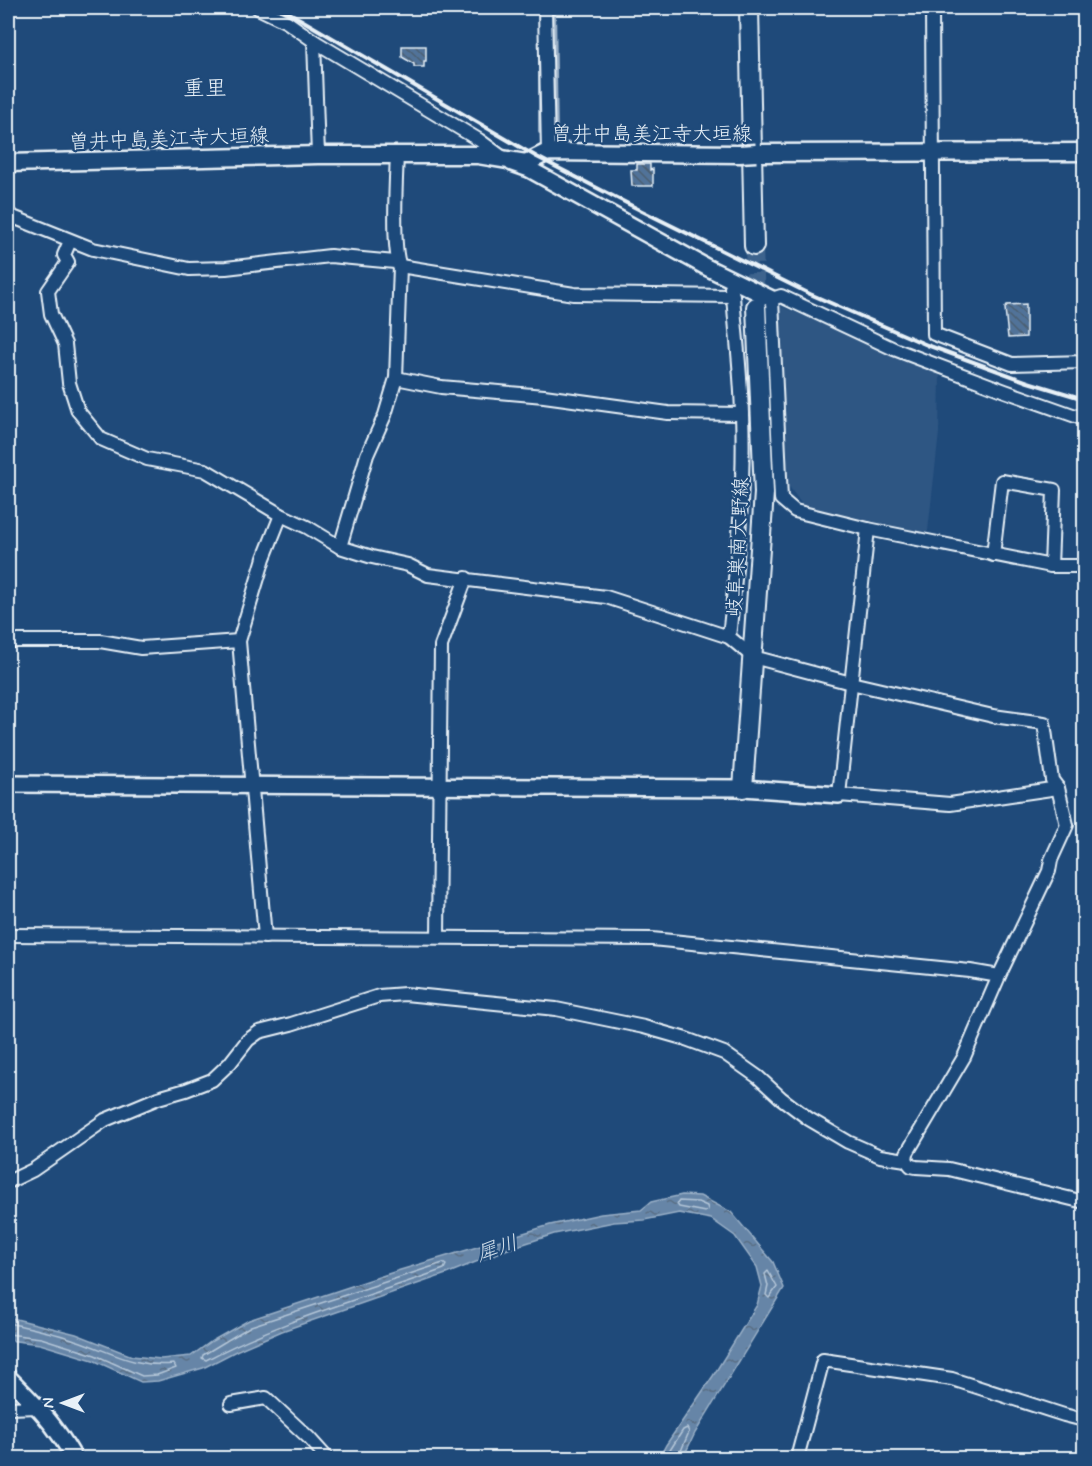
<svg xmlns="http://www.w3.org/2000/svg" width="1092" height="1466" font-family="Mynerve,'Klee One',sans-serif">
<defs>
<pattern id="water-ripples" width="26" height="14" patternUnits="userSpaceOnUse" patternTransform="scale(1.5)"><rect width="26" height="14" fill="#6685a7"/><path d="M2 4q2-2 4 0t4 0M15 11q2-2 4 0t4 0" fill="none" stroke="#596d82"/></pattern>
<pattern id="building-back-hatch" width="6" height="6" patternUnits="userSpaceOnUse" patternTransform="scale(1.5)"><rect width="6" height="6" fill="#517399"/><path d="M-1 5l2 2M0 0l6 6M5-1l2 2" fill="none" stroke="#4c5e72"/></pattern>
</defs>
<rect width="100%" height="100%" fill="#1f4a7a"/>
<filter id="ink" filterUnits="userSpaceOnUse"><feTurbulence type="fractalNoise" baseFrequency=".0167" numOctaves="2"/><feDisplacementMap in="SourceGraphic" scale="12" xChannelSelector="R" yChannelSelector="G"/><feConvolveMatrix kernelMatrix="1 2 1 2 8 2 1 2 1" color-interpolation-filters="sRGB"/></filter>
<g filter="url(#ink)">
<!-- built -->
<path fill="#2e5683" d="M780 306 940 372 939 433 928 531 925 533 803 506 788 485Z"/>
<!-- water -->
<path fill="url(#water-ripples)" stroke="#9ab0c7" stroke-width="1.5" d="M682 1195 700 1196 731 1212 773 1262 784 1288 695 1433 683 1458H659L666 1445 713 1376 757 1305 762 1286 757 1267 735 1236 711 1219 679 1213 644 1220 614 1222 554 1234 508 1249 446 1274 282 1331 238 1350 203 1368 158 1381 141 1382 93 1360 40 1344 8 1340V1317L76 1334 132 1356 161 1359 191 1356 212 1341 249 1320 397 1271 550 1225 601 1214 641 1210 651 1202Z"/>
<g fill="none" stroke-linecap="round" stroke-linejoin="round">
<!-- shore -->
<g stroke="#b4c6d8" stroke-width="1.5">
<path d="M679 1201 698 1202 707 1206 708 1210 705 1212 679 1207 677 1204Z"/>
<path d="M443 1263 446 1265 444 1269C364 1298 281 1320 206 1360L202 1358 203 1355 251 1326Z"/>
<path d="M768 1271 777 1287 769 1298 766 1295 768 1286 765 1274Z"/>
<path d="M8 1323C30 1328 54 1332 75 1340 112 1352 133 1368 174 1364L176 1368 157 1375 142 1376 95 1355 41 1338 8 1334"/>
<path d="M665 1458 683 1430 687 1428 689 1432 678 1458"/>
</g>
<!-- stream -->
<g stroke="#9ab0c7" stroke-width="4">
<path d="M554 8 556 136"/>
<path d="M540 40V132"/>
</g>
</g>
<!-- building -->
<g fill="url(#building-back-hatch)" stroke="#e8f1f8" stroke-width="1.5">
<path d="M402 46H426V61H424V67H414V64L402 57Z"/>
<path d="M637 164H650V170L653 169V186H632L631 170H637Z"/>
<path d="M1026 304V337L1008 338 1005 308 1007 305Z"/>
</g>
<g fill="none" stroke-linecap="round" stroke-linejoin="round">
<!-- primary-tunnel -->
<path stroke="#3d638d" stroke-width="18" stroke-dasharray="18 9" stroke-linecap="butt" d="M754 246 756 305"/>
<!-- minor casing -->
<g stroke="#e8f1f8" stroke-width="16">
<g id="minor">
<path d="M258 8 287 22 314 41 479 140 502 157"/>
<path d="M545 8 548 152"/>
<path d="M932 8 934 334 1012 364 1084 362"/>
<path d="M314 41 318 155"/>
<path d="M8 215 93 249 189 269 226 268 330 256 395 262 400 266 574 294 733 296"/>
<path d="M70 241 64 255 68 262 48 291 51 314 65 344 69 383 78 411 101 439 147 459 205 470 281 515 307 527 340 547 372 557 408 565 428 575 606 597 729 637 753 657 851 683 993 716 1044 723 1052 780 1058 788 1067 825 1051 860 1049 871 999 976 964 1057 907 1153 906 1160"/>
<path d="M396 378 441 387 544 396 668 413 742 414"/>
<path d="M1084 419 1005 391 894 349 781 296 772 299 781 499 795 511 868 529 1051 566H1084"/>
<path d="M868 529 839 795 950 804 1058 788"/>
<path d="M340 547 367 455 385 415 396 378 400 266C392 249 396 178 397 155"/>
<path d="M993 555 1002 481 1054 490 1051 566"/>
<path d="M729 637C737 563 745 488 742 414 741 374 736 335 733 296L731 288"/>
<path d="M8 641H100L141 648 239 641"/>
<path d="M8 935 652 939 970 971 999 976"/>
<path d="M265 937 239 641 264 558 281 515"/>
<path d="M438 937 441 646 466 578"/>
<path d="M8 1182 33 1170 105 1120 158 1098 186 1090 212 1080 230 1063 248 1040 259 1032 291 1024 379 996 405 994 556 1009 644 1027 686 1039 724 1053 758 1077 781 1098 809 1119 848 1142 880 1156 906 1160 911 1166 916 1167 949 1169 1084 1202"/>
<path d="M231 1404 266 1398 309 1438 327 1458"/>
<path d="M8 1408 39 1407"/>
<path d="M797 1458 823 1360 952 1379 1064 1415 1084 1420"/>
</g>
</g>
<!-- tertiary casing -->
<g stroke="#e8f1f8" stroke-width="20">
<g id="tertiary">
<path d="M512 163 529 169 708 268 772 299"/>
<path d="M8 784 743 788 839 795"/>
<path d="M8 1377C36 1405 55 1424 74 1458"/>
</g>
</g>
<!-- secondary casing -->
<g stroke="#e8f1f8" stroke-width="21">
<g id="secondary">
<path d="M756 153 1084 152"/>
<path d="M8 163 318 155H478L526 163 548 152 739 154"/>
</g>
</g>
<!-- primary casing -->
<g stroke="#e8f1f8" stroke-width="22">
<g id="primary">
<path d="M749 8 754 246"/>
<path d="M743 788 764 493 756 307"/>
</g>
</g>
<!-- minor -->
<use href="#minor" stroke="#1f4a7a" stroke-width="12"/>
<!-- tertiary -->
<use href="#tertiary" stroke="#1f4a7a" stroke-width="15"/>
<!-- secondary -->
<use href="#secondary" stroke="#1f4a7a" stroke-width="16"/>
<!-- primary -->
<use href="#primary" stroke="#1f4a7a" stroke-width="18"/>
<!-- rail -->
<path stroke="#e8f1f8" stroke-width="4" d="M281 8 537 157 640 210 810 294 927 345 1028 382 1084 399"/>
<!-- secondary-bridge casing -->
<g stroke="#e8f1f8" stroke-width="21" stroke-linecap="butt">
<path id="secondary-bridge" d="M739 154 756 153"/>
</g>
<!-- secondary-bridge -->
<use href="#secondary-bridge" stroke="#1f4a7a" stroke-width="16"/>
</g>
</g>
<g text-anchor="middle" stroke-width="4.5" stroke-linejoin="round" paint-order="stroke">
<!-- street labels -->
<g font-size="20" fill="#e8f1f8" stroke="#1f4a7a">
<text x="652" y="140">曽井中島美江寺大垣線</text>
<text transform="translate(169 138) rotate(-2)" y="7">曽井中島美江寺大垣線</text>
<text transform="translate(737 547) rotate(-87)" y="7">岐阜巣南大野線</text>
</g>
<!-- water labels -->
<g font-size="21" font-style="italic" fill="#d4e1ec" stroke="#1f4a7a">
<text transform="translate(497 1248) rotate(-18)" y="7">犀川</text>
</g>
<!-- quarter labels -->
<g font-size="22" fill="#e8f1f8" stroke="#1f4a7a">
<text x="205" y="95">重里</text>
</g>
</g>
<!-- margin -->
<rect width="1092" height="1466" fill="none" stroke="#1f4a7a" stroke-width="30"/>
<rect x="15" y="15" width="1062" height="1436" fill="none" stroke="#e8f1f8" stroke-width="2" filter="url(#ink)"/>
<!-- north arrow -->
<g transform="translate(63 1403) rotate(270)" stroke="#1f4a7a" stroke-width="4.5" paint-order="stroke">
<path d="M0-4.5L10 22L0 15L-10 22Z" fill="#e8f1f8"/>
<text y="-9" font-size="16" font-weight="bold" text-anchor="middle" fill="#e8f1f8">N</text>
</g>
</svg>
